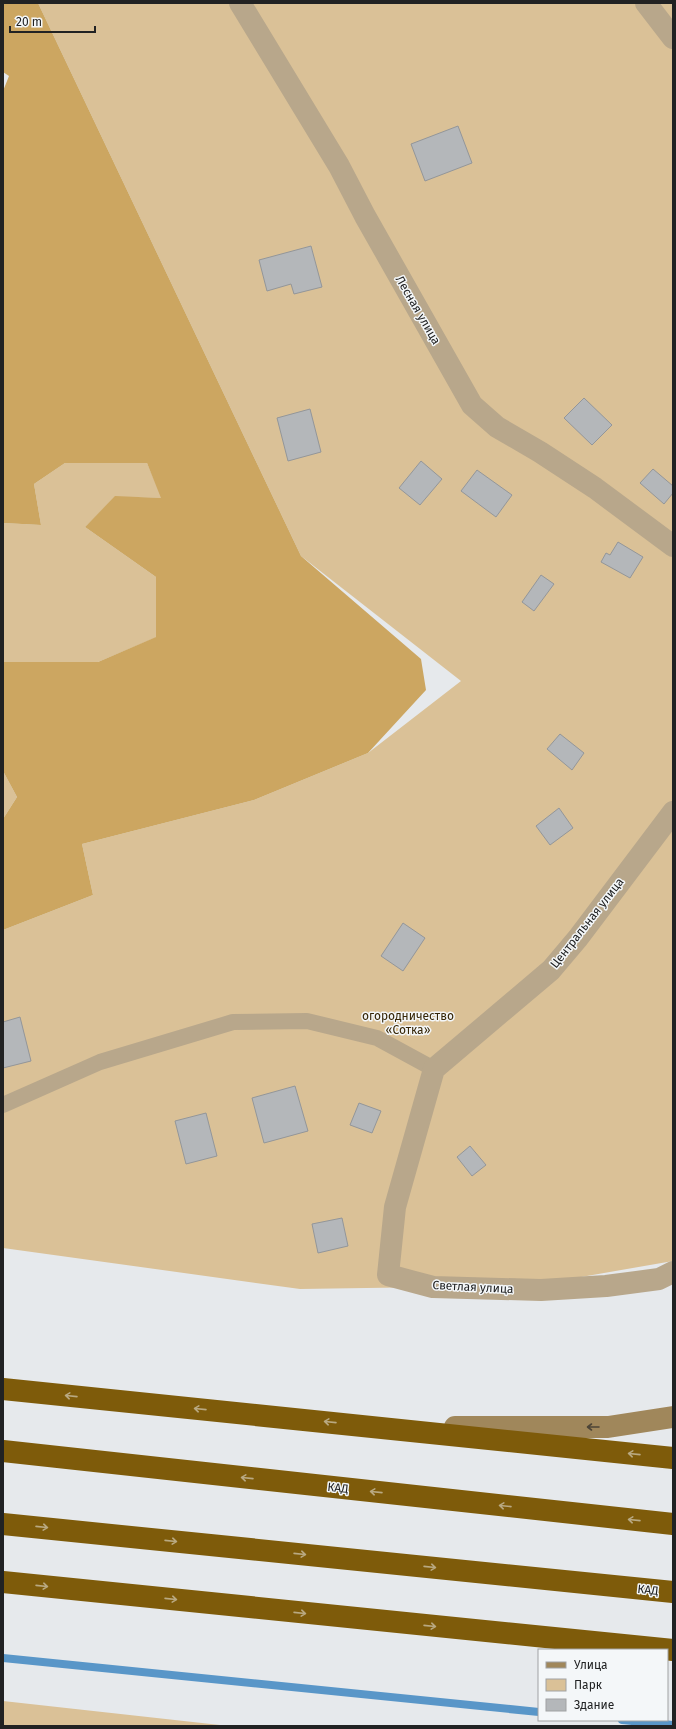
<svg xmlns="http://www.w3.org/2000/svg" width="676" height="1729" font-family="'Fira Sans',sans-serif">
<rect width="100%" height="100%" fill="#e6e9ec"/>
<!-- green -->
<g fill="#dac197">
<path d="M38 3H673V1261L506 1290 433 1287 300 1289 3 1248V930L93 895 82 844 254 800 368 753 461 681 301 556Z"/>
<path d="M65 463H147L162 498 115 497 85 527 156 577 157 637 98 662H3V523L41 525 34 484Z"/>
<path d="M3 771 17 797 3 819Z"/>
<path d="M3 1701 229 1726H3Z"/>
</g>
<!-- forest -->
<path fill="#cca661" d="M3 3H38L301 556 421 659 426 690 368 753 254 800 82 844 93 895 3 930V819L17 797 3 771V662H98L156 637V577L85 527 115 496 161 498 147 463H65L34 484 41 525 3 523V91L9 76 3 72Z"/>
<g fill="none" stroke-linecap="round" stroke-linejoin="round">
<!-- stream -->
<g stroke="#5996c8" stroke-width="8">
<path d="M3 1658 539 1712"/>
<path d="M622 1720 673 1725"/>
</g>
</g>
<!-- building -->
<g fill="#b4b7ba" stroke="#939699">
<path d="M458 126 472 163 425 181 411 144Z"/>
<path d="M311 246 322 287 294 294 291 284 267 291 259 260Z"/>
<path d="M584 398 612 425 592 445 564 418Z"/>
<path d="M310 409 321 452 288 461 277 418Z"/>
<path d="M421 461 442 479 420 505 399 488Z"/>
<path d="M653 469 673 486V493L664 504 640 483Z"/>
<path d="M477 470 512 495 496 517 461 491Z"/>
<path d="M618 542 643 557 630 578 601 562 606 553 610 555Z"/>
<path d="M541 575 554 584 534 611 522 602Z"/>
<path d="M560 734 584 753 572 770 547 749Z"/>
<path d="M559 808 573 828 550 845 536 826Z"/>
<path d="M403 923 425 938 403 971 381 956Z"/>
<path d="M20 1017 31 1061 3 1068V1022Z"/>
<path d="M295 1086 308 1131 264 1143 252 1098Z"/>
<path d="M359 1103 381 1111 372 1133 350 1125Z"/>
<path d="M206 1113 217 1156 186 1164 175 1121Z"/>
<path d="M470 1146 486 1165 472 1176 457 1157Z"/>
<path d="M342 1218 348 1246 318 1253 312 1224Z"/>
</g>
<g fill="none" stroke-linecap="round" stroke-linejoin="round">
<!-- service -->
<path stroke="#b8a78b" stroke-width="16" d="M3 1105 100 1062 233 1022 307 1021 377 1038 434 1069"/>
<!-- minor -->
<g stroke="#b8a78b" stroke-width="22">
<path d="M240 3 339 166 365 216 472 405 497 427 540 452 595 488 673 546"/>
<path d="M646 3 673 38"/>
<path d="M673 812 578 938 551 970 434 1069 395 1207 388 1275 433 1287 541 1290 606 1286 659 1279 673 1272"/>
</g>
<!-- secondary -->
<path stroke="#a0875b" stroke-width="22" d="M455 1427H608L673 1417"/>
<!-- motorway -->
<g stroke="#7e5b0a" stroke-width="22">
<path d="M3 1389 673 1458"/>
<path d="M3 1451 673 1524"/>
<path d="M3 1524 673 1592"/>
<path d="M3 1582 673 1650"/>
</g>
</g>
<!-- one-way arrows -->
<defs><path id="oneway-shaft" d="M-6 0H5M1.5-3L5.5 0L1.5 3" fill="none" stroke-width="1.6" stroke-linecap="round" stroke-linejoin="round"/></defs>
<g stroke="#b9a982">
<use href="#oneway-shaft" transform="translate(71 1396) rotate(-174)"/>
<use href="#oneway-shaft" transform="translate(200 1409) rotate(-174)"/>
<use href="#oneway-shaft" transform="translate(330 1422) rotate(-174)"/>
<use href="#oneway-shaft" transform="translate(634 1454) rotate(-174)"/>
<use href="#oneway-shaft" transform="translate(247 1478) rotate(-174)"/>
<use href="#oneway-shaft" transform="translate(376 1492) rotate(-174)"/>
<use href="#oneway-shaft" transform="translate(505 1506) rotate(-174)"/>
<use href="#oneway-shaft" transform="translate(634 1520) rotate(-174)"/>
<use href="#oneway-shaft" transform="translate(42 1527) rotate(6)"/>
<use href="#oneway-shaft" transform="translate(171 1541) rotate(6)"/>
<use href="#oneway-shaft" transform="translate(300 1554) rotate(6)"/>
<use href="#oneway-shaft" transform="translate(430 1567) rotate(6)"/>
<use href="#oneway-shaft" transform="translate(42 1586) rotate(6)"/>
<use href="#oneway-shaft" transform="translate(171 1599) rotate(6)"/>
<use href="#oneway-shaft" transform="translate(300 1613) rotate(6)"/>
<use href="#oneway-shaft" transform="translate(430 1626) rotate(6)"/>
</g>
<use stroke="#4d4537" href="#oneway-shaft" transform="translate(593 1427) rotate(180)"/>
<g text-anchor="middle" stroke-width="3" stroke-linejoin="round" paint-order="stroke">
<!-- street labels -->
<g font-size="12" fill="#212223" stroke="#f4f7f9">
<text transform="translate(418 310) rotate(60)" y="4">Лесная улица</text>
<text transform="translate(587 923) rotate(-52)" y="4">Центральная улица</text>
<text transform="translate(473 1287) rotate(3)" y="4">Светлая улица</text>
<text transform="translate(338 1488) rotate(6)" y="4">КАД</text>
<text transform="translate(648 1590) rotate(6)" y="4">КАД</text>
</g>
<!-- park labels -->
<g font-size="12" fill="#362606" stroke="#f4f7f9">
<text x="408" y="1020">огородничество<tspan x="408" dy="14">«Сотка»</tspan></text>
</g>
</g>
<!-- border -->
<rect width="676" height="1729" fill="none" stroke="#212223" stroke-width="8"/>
<!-- legend -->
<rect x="538" y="1649" width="130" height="72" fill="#f4f7f9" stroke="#a0a2a3"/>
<rect x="546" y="1662" width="20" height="6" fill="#a0875b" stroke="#a0a2a3"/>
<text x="574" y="1669" font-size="12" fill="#212223">Улица</text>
<rect x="546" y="1679" width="20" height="12" fill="#dac197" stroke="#a0a2a3"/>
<text x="574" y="1689" font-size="12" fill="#212223">Парк</text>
<rect x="546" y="1699" width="20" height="12" fill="#b4b7ba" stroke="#a0a2a3"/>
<text x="574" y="1709" font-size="12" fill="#212223">Здание</text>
<!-- scale -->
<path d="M10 26v6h85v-6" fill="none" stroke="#212223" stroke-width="2"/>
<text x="16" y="26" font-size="12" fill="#212223" stroke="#f4f7f9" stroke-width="3" paint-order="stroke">20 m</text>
</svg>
